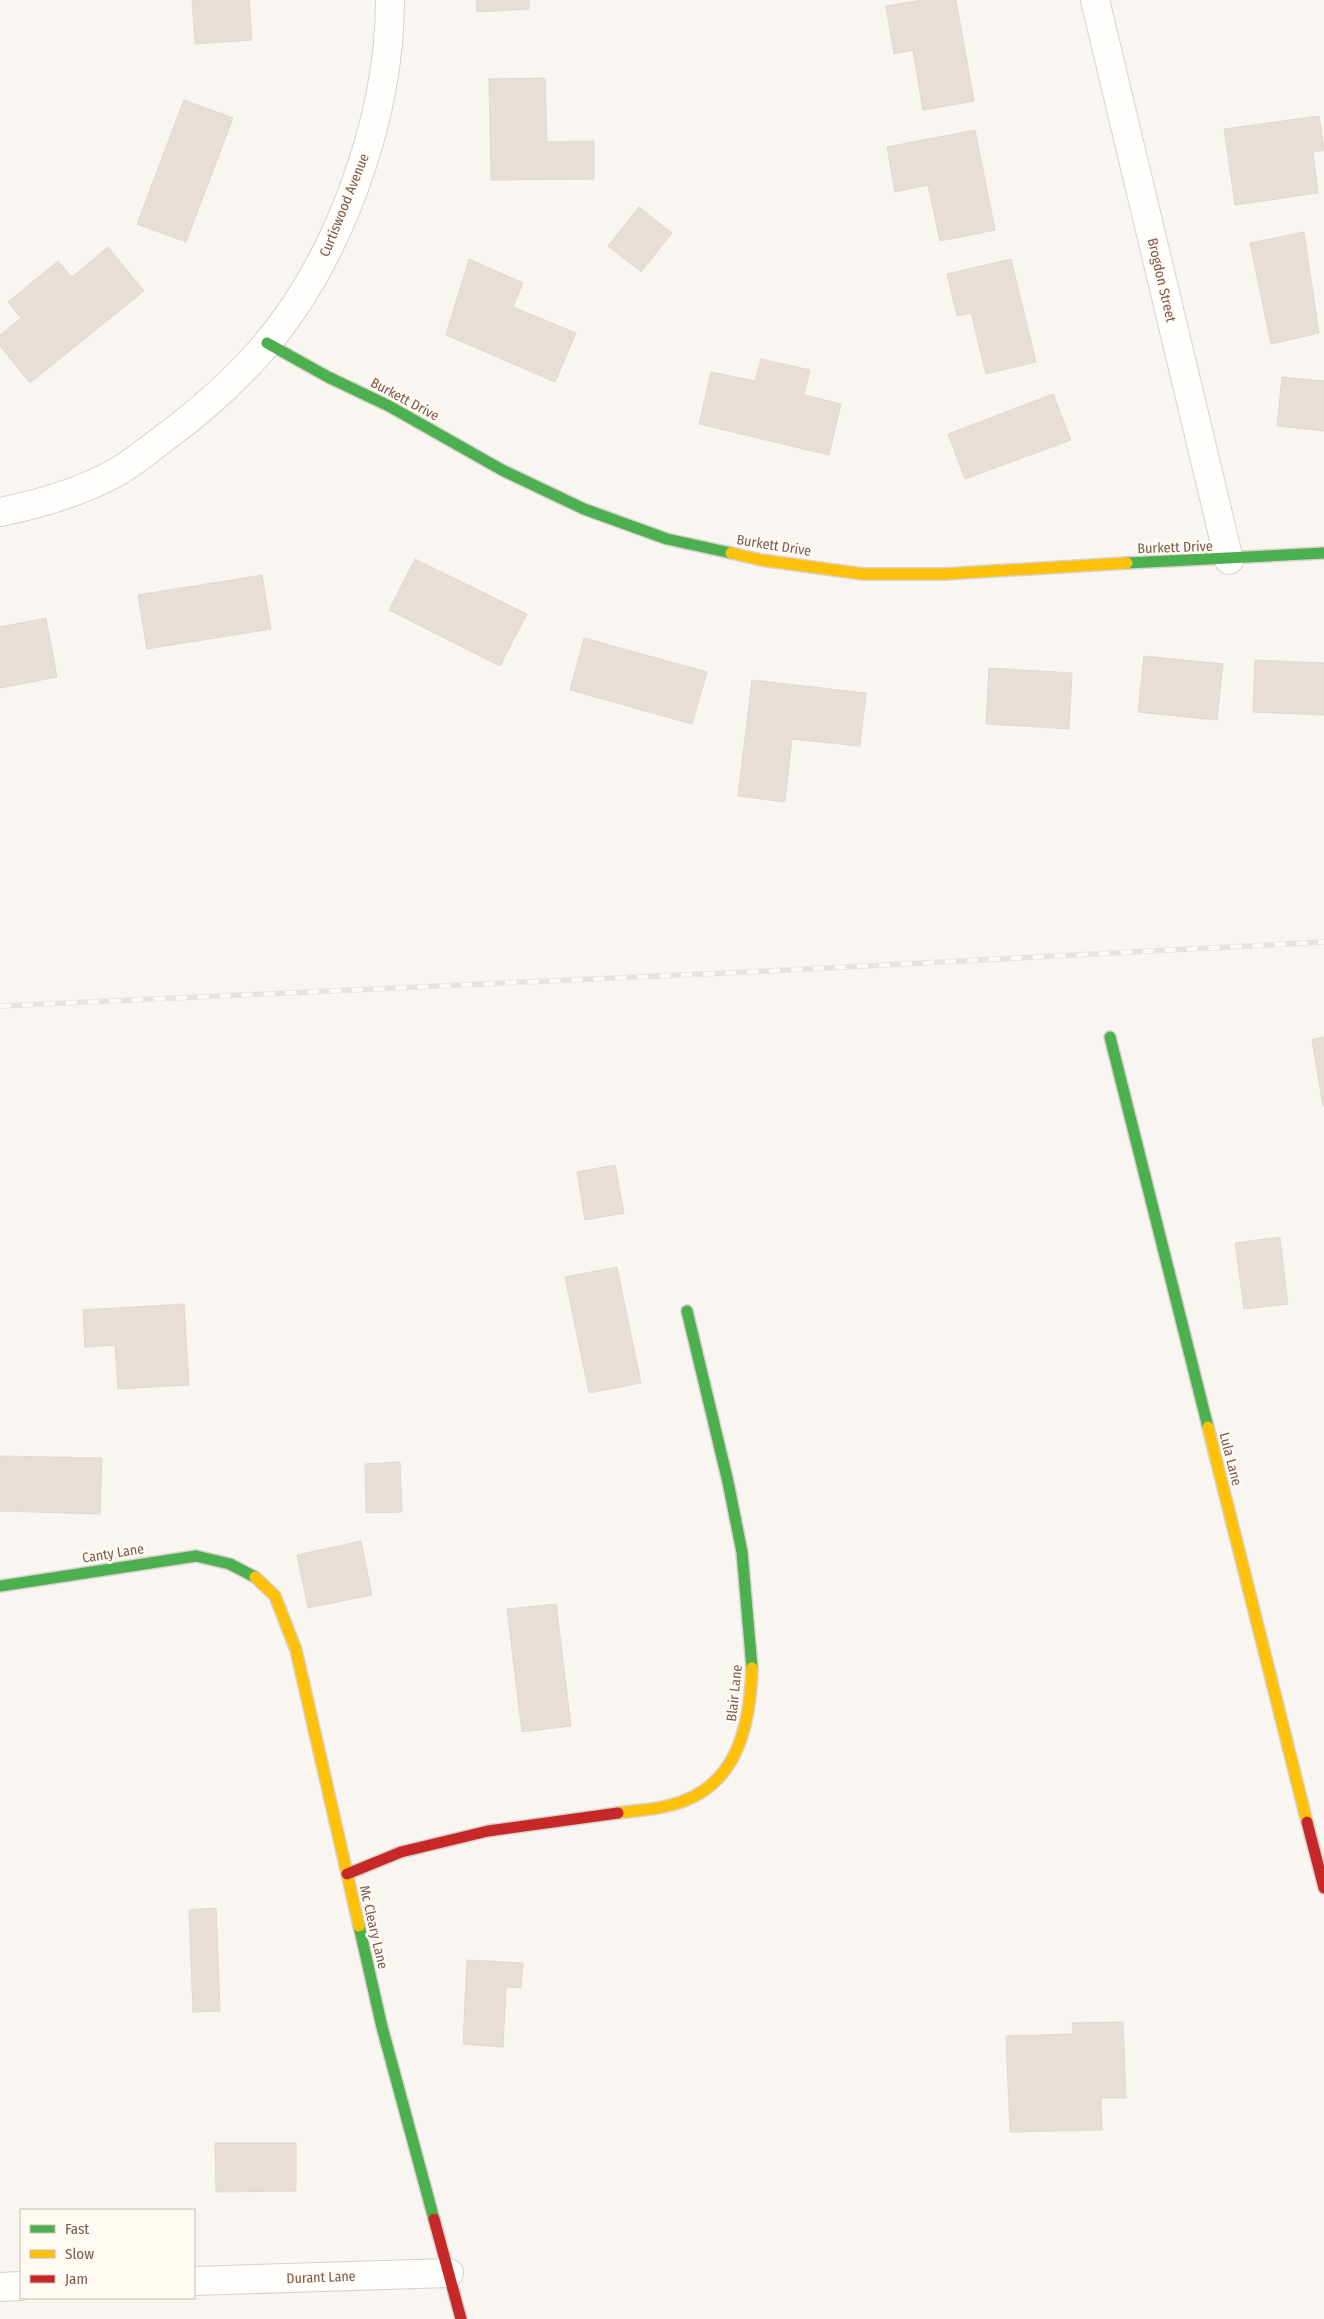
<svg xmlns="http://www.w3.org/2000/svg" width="1324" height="2319" font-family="'Fira Sans Condensed',sans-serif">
<rect width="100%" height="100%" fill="#f9f5f0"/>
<!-- building -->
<g fill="#e6ded7" stroke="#e2d8d2">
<path d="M192 0H249L252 40 195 44Z"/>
<path d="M476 0H529V9L477 12Z"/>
<path d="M922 0H956L974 101 923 110 913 50 894 54 886 6Z"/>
<path d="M545 78 547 142 594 141V179L491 180 489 79Z"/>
<path d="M184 100 233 118 186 242 137 224Z"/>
<path d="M1319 116 1324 150 1313 152 1318 193 1235 205 1224 129Z"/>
<path d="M975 130 995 230 940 241 928 185 895 192 887 147Z"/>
<path d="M639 207 672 233 641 272 608 246Z"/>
<path d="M1304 232 1319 333 1271 344 1250 243Z"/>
<path d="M108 247 144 291 30 383 0 346V335L21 318 8 302 58 261 72 277Z"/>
<path d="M469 259 523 283 513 307 576 333 555 382 446 335Z"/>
<path d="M1011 259 1036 362 986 374 971 313 957 316 947 274Z"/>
<path d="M761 359 810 370 804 395 841 404 829 455 699 424 711 372 755 381Z"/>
<path d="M1282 377 1324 381V431L1277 426Z"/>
<path d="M1053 394 1071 440 965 479 948 434Z"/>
<path d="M415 559 527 614 500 666 389 610Z"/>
<path d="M262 575 271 629 147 649 138 595Z"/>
<path d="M46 618 57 677 0 688V627Z"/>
<path d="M584 638 707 672 692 724 570 690Z"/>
<path d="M1144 656 1223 664 1217 720 1138 712Z"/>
<path d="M1255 660 1324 663V715L1253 712Z"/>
<path d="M989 668 1072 673 1069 729 986 724Z"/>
<path d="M752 680 866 693 860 746 792 739 785 802 738 796Z"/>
<path d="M1324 1037V1106H1323L1312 1040Z"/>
<path d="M615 1165 624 1213 585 1220 577 1172Z"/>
<path d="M1280 1237 1288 1304 1244 1309 1235 1243Z"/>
<path d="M617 1267 641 1383 589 1393 565 1277Z"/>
<path d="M184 1304 189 1385 118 1389 115 1345 85 1347 83 1310Z"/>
<path d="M0 1456 102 1458 100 1514 0 1511Z"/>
<path d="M400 1462 402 1512 366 1513 365 1464Z"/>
<path d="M361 1541 372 1595 308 1608 297 1555Z"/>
<path d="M556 1604 571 1726 522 1732 507 1609Z"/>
<path d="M216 1908 220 2011 193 2012 189 1910Z"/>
<path d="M467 1960 523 1963 521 1988 506 1987 503 2047 463 2044Z"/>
<path d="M1123 2022 1126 2098H1101L1102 2130 1010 2132 1006 2036 1073 2034 1072 2023Z"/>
<path d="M215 2143H296V2191L216 2192Z"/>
</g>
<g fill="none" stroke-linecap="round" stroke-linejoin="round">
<!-- street casing -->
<g stroke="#d7d1cb" stroke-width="30">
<g id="street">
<path d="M1095 0 1229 560"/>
<path d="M0 512C40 504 81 492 117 472 133 463 148 450 163 439 197 414 228 387 256 356 337 267 390 120 390 0"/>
<path d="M194 2281 449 2273"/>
<path d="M0 2287 21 2286"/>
</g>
</g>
<!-- fast casing -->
<g stroke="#d9d2cb" stroke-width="14">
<g id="fast">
<path d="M267 343 328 377 389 406 502 470 584 509 667 539 731 553"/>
<path d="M1127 563 1324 553"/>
<path d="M1110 1037 1208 1427"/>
<path d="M687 1311 728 1482 742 1552 752 1668"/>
<path d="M0 1586 196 1556 230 1564 255 1577"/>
<path d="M359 1926 382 2027 434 2219"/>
</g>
</g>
<!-- slow casing -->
<g stroke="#d9d2cb" stroke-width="14">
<g id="slow">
<path d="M731 553 761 560 863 574H944L1127 563"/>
<path d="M1208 1427 1307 1822"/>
<path d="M255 1577 275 1596 296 1650 359 1926"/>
<path d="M618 1813C634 1811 651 1810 667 1806 736 1791 750 1729 752 1668"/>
</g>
</g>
<!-- jam casing -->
<g stroke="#d9d2cb" stroke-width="14">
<g id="jam">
<path d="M1307 1822 1324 1888"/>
<path d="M347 1874 401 1852 488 1831 618 1813"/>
<path d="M434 2219 461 2319"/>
</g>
</g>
<!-- street -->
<use href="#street" stroke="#fefefd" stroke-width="28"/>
<!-- fast -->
<use href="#fast" stroke="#4caf50" stroke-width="11"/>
<!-- slow -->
<use href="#slow" stroke="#ffc107" stroke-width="11"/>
<!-- jam -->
<use href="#jam" stroke="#c62828" stroke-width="11"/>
<!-- rail casing -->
<g stroke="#e6e3e7" stroke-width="5.5">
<path id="rail" d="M0 1006 768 971 1324 942"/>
</g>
<!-- rail -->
<use href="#rail" stroke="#fffaf3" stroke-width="4" stroke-dasharray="11" stroke-linecap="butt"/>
</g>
<g text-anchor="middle" stroke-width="5" stroke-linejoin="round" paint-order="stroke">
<!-- street labels -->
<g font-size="14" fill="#7a5c4d" stroke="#fffaf3">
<text transform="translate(344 205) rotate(-68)" y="5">Curtiswood Avenue</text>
<text transform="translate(1162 280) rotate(77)" y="5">Brogdon Street</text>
<text transform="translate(405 399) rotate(28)" y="5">Burkett Drive</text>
<text transform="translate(774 545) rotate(9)" y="5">Burkett Drive</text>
<text transform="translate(1175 547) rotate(-2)" y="5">Burkett Drive</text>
<text transform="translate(1231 1459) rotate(76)" y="5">Lula Lane</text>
<text transform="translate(113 1553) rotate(-9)" y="5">Canty Lane</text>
<text transform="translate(734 1693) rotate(-84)" y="5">Blair Lane</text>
<text transform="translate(374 1927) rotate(77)" y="5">Mc Cleary Lane</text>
<text transform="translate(321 2277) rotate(-2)" y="5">Durant Lane</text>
</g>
</g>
<!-- legend -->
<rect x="20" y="2209" width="175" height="90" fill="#fffaf3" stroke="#cabbb1"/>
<rect x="30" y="2225" width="25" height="8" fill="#4caf50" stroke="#cabbb1"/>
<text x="65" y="2234" font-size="15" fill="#7a5c4d">Fast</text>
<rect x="30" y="2250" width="25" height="8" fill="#ffc107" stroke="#cabbb1"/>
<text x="65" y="2259" font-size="15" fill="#7a5c4d">Slow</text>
<rect x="30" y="2275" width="25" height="8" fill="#c62828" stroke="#cabbb1"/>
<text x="65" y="2284" font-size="15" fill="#7a5c4d">Jam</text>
</svg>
